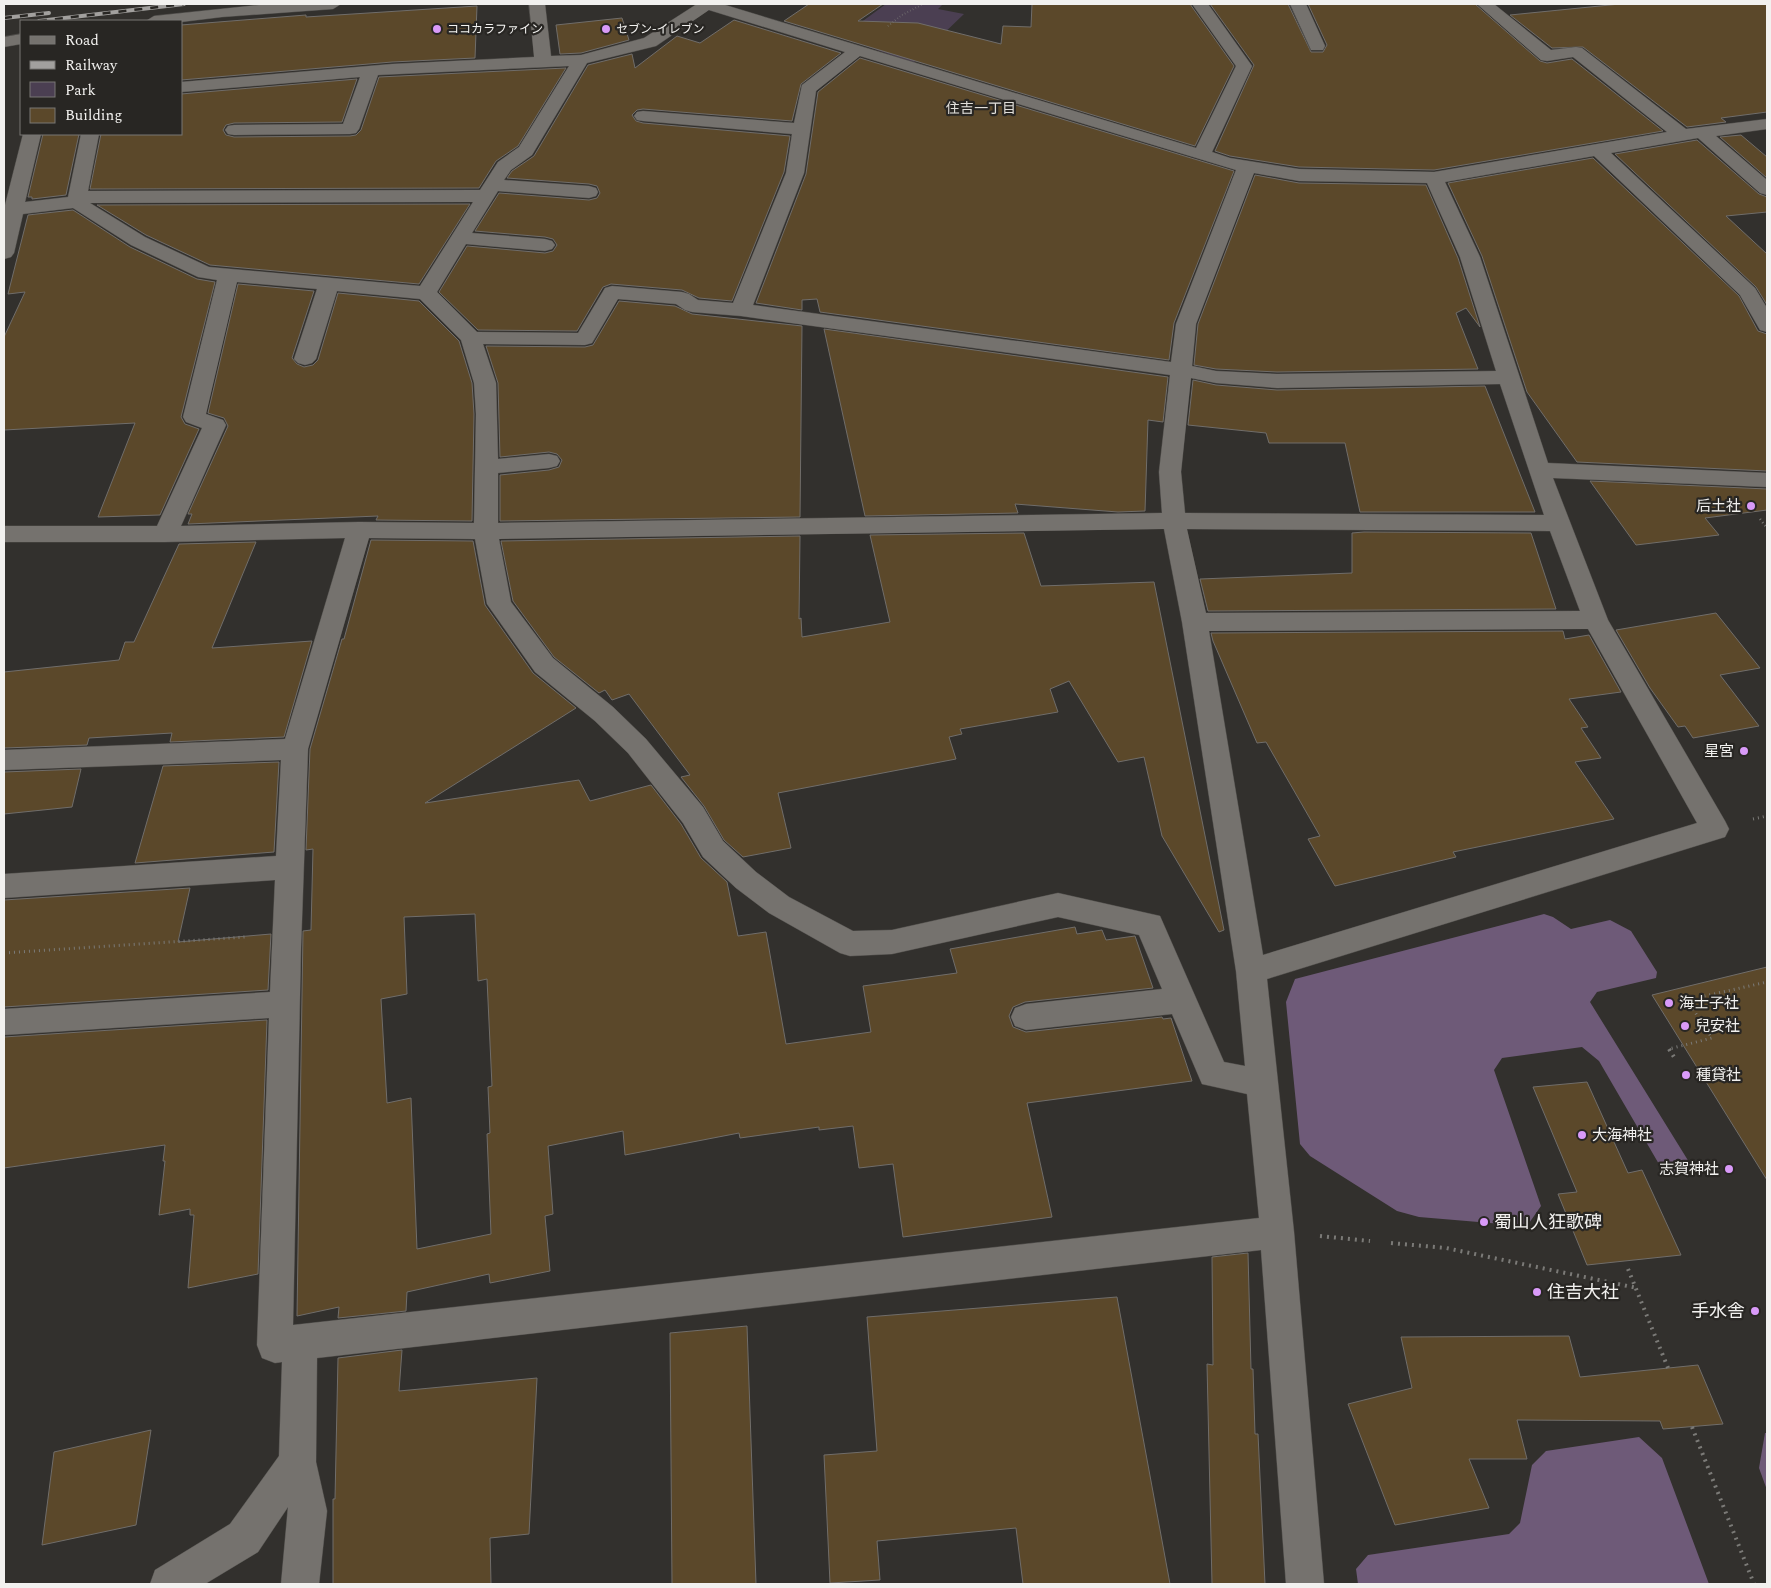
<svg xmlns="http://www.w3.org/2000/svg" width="1771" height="1588" font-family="Spectral,'Noto Sans JP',serif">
<rect width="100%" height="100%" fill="#32302d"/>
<!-- green -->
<path fill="#4b3f52" d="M886 4H943L938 9 964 14 913 63 841 37Z"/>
<!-- forest -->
<g fill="#6e5a78">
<path d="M1544 914 1553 917 1571 929 1610 920 1631 931 1657 972 1656 978 1597 992 1590 1002 1689 1162 1687 1171 1671 1174 1663 1171 1599 1061 1582 1047 1502 1058 1494 1070 1541 1206 1527 1226 1419 1217 1397 1211 1310 1156 1300 1144 1286 1002 1295 979Z"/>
<path d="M1765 1433H1767V1490L1759 1468Z"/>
<path d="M1639 1437 1662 1458 1709 1584H1358L1356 1569 1368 1555 1509 1534 1520 1523 1532 1465 1546 1451Z"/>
</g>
<!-- building -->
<g fill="#5b482a" stroke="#706d6a" fill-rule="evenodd">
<path d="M809 4H883L858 21 918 23 1001 44 1003 26 1031 27 1032 4H1190L1234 66 1195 146 784 21Z"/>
<path d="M1210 4H1288L1311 52H1323L1327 45 1308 4H1475L1540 61 1547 63 1572 59 1663 131 1434 170 1299 167 1230 156 1215 151 1254 65Z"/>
<path d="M1620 4H1767V112L1721 118 1726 122 1687 127 1583 47 1552 48 1510 15Z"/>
<path d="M477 6 475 58 392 62 181 80V25L306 15V17Z"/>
<path d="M622 18 629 40 581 53 560 54 556 25Z"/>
<path d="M734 20 841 53 801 84 792 121 643 109 637 110 632 115 636 121 643 123 790 136 784 172 732 301 699 298 682 290 611 284 603 287 577 331 478 330 439 292 467 246 545 253 553 251 557 245 553 239 545 237 475 231 499 193 589 200 597 198 600 193 597 186 589 184 507 178 512 171 534 156 588 65 632 54 635 68 677 36 700 43Z"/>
<path d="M860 58 1234 171 1174 323 1169 360 820 312 817 299 802 300V310L756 303 806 174 818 92Z"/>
<path d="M566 68 518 146 496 161 479 188 90 189 101 134H181V94L357 79 342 122 234 123 226 125 223 130 226 135 234 137 350 136 356 135 361 130 379 77Z"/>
<path d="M43 134H79L66 195 32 199V197H28Z"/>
<path d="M1741 135 1767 157V178L1720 137Z"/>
<path d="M1697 140 1759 194 1767 197V212L1726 216 1767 254V305L1756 287 1615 154Z"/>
<path d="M1593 158 1739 296 1758 331 1767 334V471L1577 462 1527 392 1482 256 1448 183Z"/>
<path d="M1255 175 1299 183 1426 185 1458 258 1480 327 1466 308 1456 313 1478 369 1277 372 1216 369 1194 365 1198 324Z"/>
<path d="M470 204 419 284 210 265 146 235 97 205Z"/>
<path d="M73 210 130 247 197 279 215 282 181 417 185 424 199 429 160 515 98 517 135 423 4 430V337L25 292 8 294 28 215Z"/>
<path d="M238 284 314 291 292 358 297 364 304 367 313 365 318 360 338 293 419 301 459 341 472 383 474 414 472 521 376 520 378 516 188 524 192 514H188L228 426 224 418 208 413Z"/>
<path d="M619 301 675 306 692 314 802 326 800 517 500 521V475L549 470 559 467 562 460 557 454 549 452 500 457 498 383 486 346 585 347 593 345Z"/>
<path d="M824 329 1168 377 1163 422 1148 420 1145 511 1118 512 1015 504 1018 513 865 516Z"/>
<path d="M1193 380 1216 385 1277 390 1485 386 1535 512H1360L1345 443H1269L1266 433 1188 425Z"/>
<path d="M1590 481 1767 489V510L1705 518 1719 535 1636 545Z"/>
<path d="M1364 532 1531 533 1556 609 1208 611 1200 579 1352 573V533Z"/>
<path d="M1024 533 1041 586 1154 582 1224 930 1219 932 1162 836 1144 757 1118 762 1069 681 1050 689 1058 712 960 729 962 734 949 737 956 759 778 793 791 848 743 857 724 840 704 806 681 777 690 775 629 694 612 700 605 690 599 693 554 657 513 601 501 541 800 536 799 619 801 618 802 637 890 622 870 535Z"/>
<path d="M371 540 473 541 485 605 533 673 576 708 425 803 579 780 590 801 651 785 681 824 701 858 727 882 738 936 766 932 786 1044 871 1032 863 986 957 973 950 949 1075 927 1077 934 1102 930 1106 940 1135 936 1153 988 1025 1002 1013 1007 1009 1016 1013 1027 1026 1032 1162 1017 1163 1019 1171 1018 1192 1081 1027 1103 1052 1217 903 1237 893 1164 859 1168 853 1126 819 1130V1127L740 1138 739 1133 625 1155 623 1131 548 1146 553 1214 545 1216 550 1271 490 1283 489 1274 407 1292 406 1311 338 1318 339 1307 297 1316 303 931 311 930 313 849 306 850 310 749 342 639H344ZM475 914 478 981 487 979 492 1086 488 1087 490 1133 487 1134 491 1234 417 1249 411 1098 387 1103 381 999 407 994 404 917Z"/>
<path d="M256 542 212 648 312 641 284 737 170 742 172 733 89 738 87 745 4 748V672L119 660 125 642H134L179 544Z"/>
<path d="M1716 613 1760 668 1720 675 1759 726 1693 738 1685 726 1678 727 1650 688 1616 630Z"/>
<path d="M1563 631 1565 639 1589 635 1621 692 1569 699 1588 727 1581 728 1601 758 1575 762 1614 819 1453 852 1456 857 1335 886 1308 839 1320 836 1266 742 1257 743 1213 641 1211 633Z"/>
<path d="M279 762 274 852 135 863 163 766Z"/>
<path d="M81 769 72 807 4 814V772Z"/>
<path d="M190 888 178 942 271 934 268 990 4 1007V900Z"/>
<path d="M1767 967V1180L1652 995Z"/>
<path d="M267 1020 258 1274 188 1288 194 1215H190V1209L159 1215 165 1161H163L165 1145 4 1168V1037Z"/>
<path d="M1587 1082 1628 1173 1642 1170 1681 1255 1587 1265 1558 1194 1577 1192 1533 1087Z"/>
<path d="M1248 1253 1251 1369H1253L1255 1434H1258L1265 1584H1212L1207 1364 1213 1365 1212 1257Z"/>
<path d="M1117 1297 1170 1584H1023L1016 1528 877 1541 880 1580 830 1583 824 1455 877 1451 867 1317Z"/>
<path d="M747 1326 756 1584H672L670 1333Z"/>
<path d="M1569 1336 1580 1377 1698 1365 1723 1424 1663 1429 1660 1421 1517 1420 1527 1459H1469L1489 1508 1395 1525 1348 1404 1412 1388 1401 1337Z"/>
<path d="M402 1350 399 1391 537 1378 529 1534 490 1538 491 1584H333V1499H335L338 1358Z"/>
<path d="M151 1430 136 1525 42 1545 54 1452Z"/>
</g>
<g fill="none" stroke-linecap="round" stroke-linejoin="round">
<!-- minor casing -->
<g stroke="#4e4c49" stroke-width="1">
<g id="minor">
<path d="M269 4H341L333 9 222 17 181 22 146 21 154 16Z"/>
<path d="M529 4H545L551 56 581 55 644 38 697 4H722L1196 148 1236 66 1192 4H1208L1252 66 1212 152 1230 158 1299 169 1434 172 1667 132 1573 57 1547 61 1541 60 1477 4H1494L1551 50 1576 47 1582 48 1686 129 1767 119V129L1716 136 1767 180V195L1760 193 1698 138 1611 153 1755 288 1767 308V332L1760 330 1740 295 1594 156 1445 182 1480 257 1548 463 1767 473V487L1553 478 1608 620 1725 821 1729 829 1725 837 1267 979 1294 1232 1324 1584H1286L1261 1250 317 1358 316 1462 327 1511 319 1584H281L288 1507 258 1552 205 1584H150L155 1570 230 1524 279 1456 282 1362 275 1363 262 1358 257 1345 269 1018 4 1035V1009L270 992 275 880 4 898V874L276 856 281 760 4 770V750L285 739 345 538 165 542H4V526H157L202 428 186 422 183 417 217 280 198 277 131 245 73 208 23 214 14 253 11 257 4 259V209L23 134H41L25 202 68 197 81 134H99L88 191 480 190 498 162 519 147 569 66 378 75 359 129 356 133 350 134 234 135 228 134 225 130 228 126 234 125 343 124 360 77 181 92V82L392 64 534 57ZM709 10 845 52 802 85 794 123 643 111 637 112 634 116 637 120 643 121 792 134 786 173 733 303 698 300 689 294 682 292 612 286 605 288 578 333 477 332 437 292 466 244 545 251 552 249 555 245 552 241 545 239 472 233 498 191 589 198 596 196 598 192 596 188 589 186 504 180 511 170 532 155 587 63 656 46ZM860 56 1236 170 1176 324 1171 362 753 305 804 173 816 91ZM1254 173 1299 181 1427 183 1460 257 1496 371 1277 374 1216 371 1192 366 1196 324ZM473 202 420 286 209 267 145 237 90 203ZM237 282 317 289 294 359 298 363 305 365 312 363 316 359 337 291 420 299 461 340 474 383 476 414 474 523 359 522 181 526 226 425 223 420 206 414ZM618 299 676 304 685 310 692 312 741 316 1170 375 1159 472 1162 513 498 523V473L549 468 557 466 560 461 557 456 549 454 498 459 496 383 483 344 585 345 592 343ZM1191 378 1216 383 1277 388 1500 384 1544 515 1185 513 1181 472ZM1164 529 1182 622 1236 971 1245 1066 1224 1062 1160 916 1058 893 892 930 853 931 789 897 756 872 723 841 703 807 646 739 613 707 553 658 511 602 499 539ZM1187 529 1550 531 1580 611 1206 613ZM369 538 475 539 487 604 535 672 595 721 628 753 683 823 703 857 736 888 769 913 840 953 850 956 892 954 1058 917 1139 935 1162 989 1026 1004 1015 1008 1011 1017 1015 1026 1026 1030 1172 1014 1202 1084 1247 1094 1259 1218 293 1325 301 948 308 749ZM1588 629 1697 823 1263 955 1209 631Z"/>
<path d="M1290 4H1306L1325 46 1323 50H1311Z"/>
<path d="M21 34V44L4 47V37Z"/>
</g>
</g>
<!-- path-far3 -->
<path stroke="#7b7a77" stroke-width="2" stroke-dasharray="0.5 2.5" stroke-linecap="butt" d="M888 26 902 15 923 4"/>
<!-- path-far2 -->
<path stroke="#7b7a77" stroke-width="2.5" stroke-dasharray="1 3" stroke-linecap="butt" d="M1760 519 1767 528"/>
<!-- path-far1 -->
<g stroke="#7b7a77" stroke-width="3" stroke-dasharray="1 4" stroke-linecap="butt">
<path d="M1753 819 1767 816"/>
<path d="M4 953 245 937"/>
<path d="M1670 1051 1669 1049 1712 1038 1687 1000 1767 982"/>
</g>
<!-- path -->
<g stroke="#7b7a77" stroke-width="4" stroke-dasharray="2 5" stroke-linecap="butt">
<path d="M1669 1049 1674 1057"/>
<path d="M1320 1236 1370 1241"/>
<path d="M1391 1243 1446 1248 1637 1288"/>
<path d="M1628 1269 1668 1368"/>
<path d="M1692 1427 1754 1584"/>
</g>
<!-- minor -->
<use href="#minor" fill="#75726e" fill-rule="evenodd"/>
<!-- rail casing -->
<g stroke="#a2a09e" stroke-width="4">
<g id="rail">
<path d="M4 18 49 13"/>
<path d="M39 21 184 4"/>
</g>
</g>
<!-- rail -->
<use href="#rail" stroke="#282623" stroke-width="2.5" stroke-dasharray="8" stroke-linecap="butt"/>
</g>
<!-- markers -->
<g fill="#d99af8" stroke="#282623" stroke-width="2">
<circle cx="437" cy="29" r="5"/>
<circle cx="606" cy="29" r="5"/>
<circle cx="1751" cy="506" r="5"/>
<circle cx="1744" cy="751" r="5"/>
<circle cx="1669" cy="1003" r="5"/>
<circle cx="1685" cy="1026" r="5"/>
<circle cx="1686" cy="1075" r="5"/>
<circle cx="1582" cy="1135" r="5"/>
<circle cx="1729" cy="1169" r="5"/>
<circle cx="1484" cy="1222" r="5"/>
<circle cx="1537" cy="1292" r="5"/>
<circle cx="1755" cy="1311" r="5"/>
</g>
<g text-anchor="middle" stroke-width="4.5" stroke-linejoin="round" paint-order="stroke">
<!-- far-poi labels -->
<g font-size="12" fill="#f2f1ef" stroke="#282623" text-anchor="start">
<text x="447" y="33">ココカラファイン</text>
<text x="616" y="33">セブン-イレブン</text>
</g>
<!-- far-neighbourhood labels -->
<g font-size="14" fill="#e1dfda" stroke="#282623">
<text x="981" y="113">住吉一丁目</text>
</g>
<!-- poi labels -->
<g font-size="15" fill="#f2f1ef" stroke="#282623" text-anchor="start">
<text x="1741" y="511" text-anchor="end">后土社</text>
<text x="1734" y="756" text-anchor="end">星宮</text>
<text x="1679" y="1008">海士子社</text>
<text x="1695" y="1031">兒安社</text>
<text x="1696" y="1080">種貸社</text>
<text x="1592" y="1140">大海神社</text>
<text x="1719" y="1174" text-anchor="end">志賀神社</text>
</g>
<!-- near-poi labels -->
<g font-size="18" fill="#f2f1ef" stroke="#282623" text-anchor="start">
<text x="1494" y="1228">蜀山人狂歌碑</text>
<text x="1547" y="1298">住吉大社</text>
<text x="1745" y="1317" text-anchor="end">手水舎</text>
</g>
</g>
<!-- border -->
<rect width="1771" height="1588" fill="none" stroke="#f2f1ef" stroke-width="10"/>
<!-- legend -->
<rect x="20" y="20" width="162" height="115" fill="#282623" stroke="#797775"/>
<rect x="30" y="36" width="25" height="8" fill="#75726e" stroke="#797775"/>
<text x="65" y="45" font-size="15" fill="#f2f1ef">Road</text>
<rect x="30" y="61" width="25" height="8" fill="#a2a09e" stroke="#797775"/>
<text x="65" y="70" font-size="15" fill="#f2f1ef">Railway</text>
<rect x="30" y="82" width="25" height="15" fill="#4b3f52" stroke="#797775"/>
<text x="65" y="95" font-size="15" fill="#f2f1ef">Park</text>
<rect x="30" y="108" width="25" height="15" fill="#5b482a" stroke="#797775"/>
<text x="65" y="120" font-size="15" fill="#f2f1ef">Building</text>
</svg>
